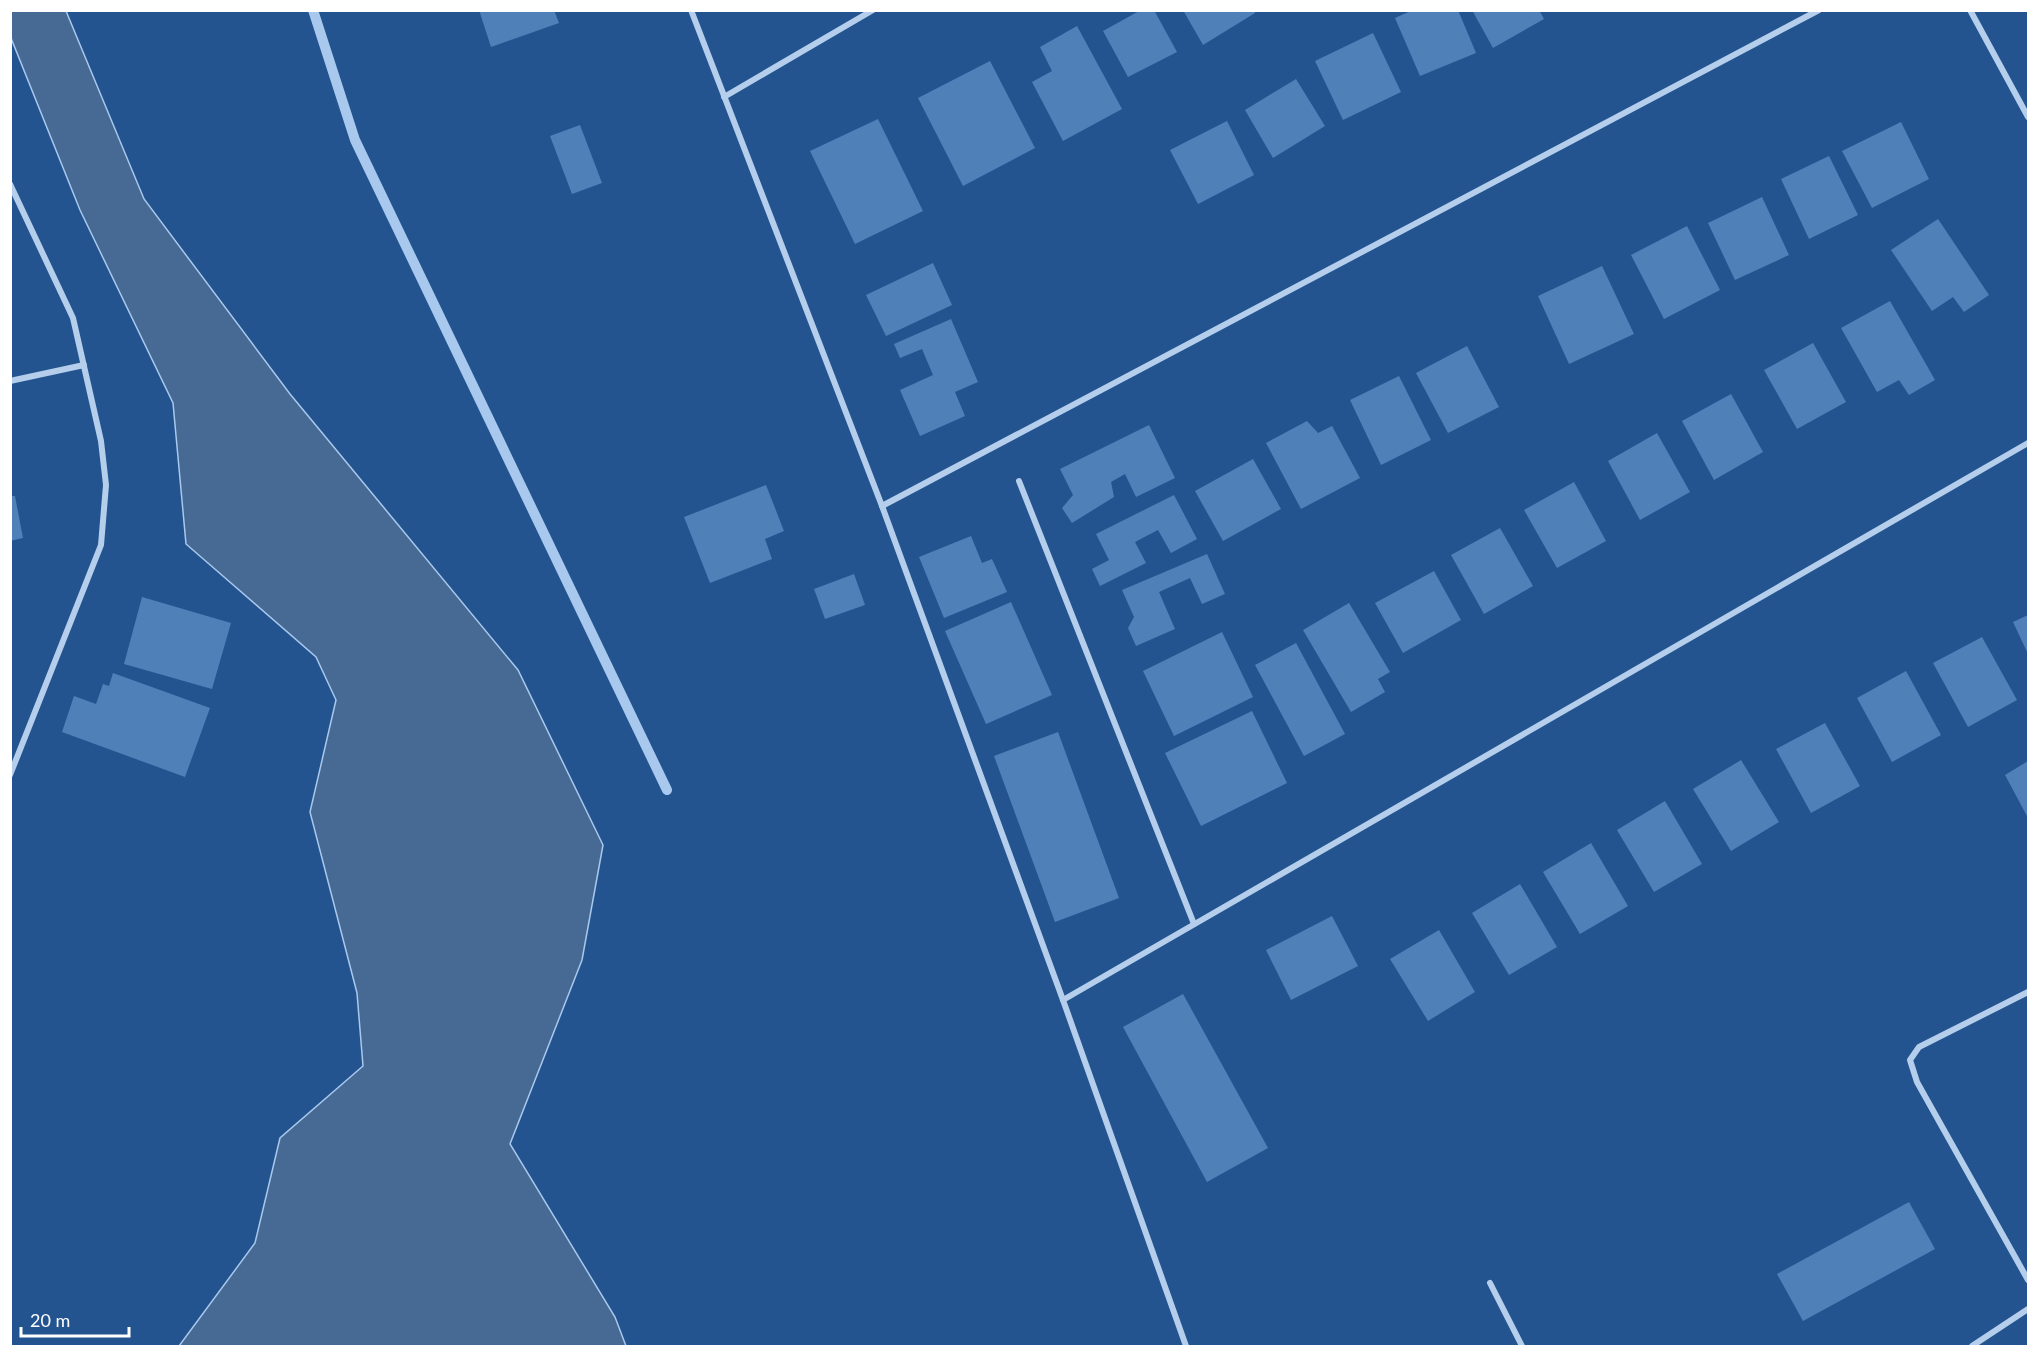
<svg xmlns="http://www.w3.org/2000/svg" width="2039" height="1357" font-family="Lato,sans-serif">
<rect width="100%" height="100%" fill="#235490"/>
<!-- water -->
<path fill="#476a95" stroke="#a8c9ed" stroke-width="1.5" d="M11 10 66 11 144 199 290 394 518 670 603 845 582 960 510 1144 615 1317 626 1346H179L255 1243 280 1138 363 1066 357 993 310 812 336 700 316 657 186 544 173 403 80 210 11 38Z"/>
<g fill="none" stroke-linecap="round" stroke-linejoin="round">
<!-- stream -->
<path stroke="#a8c9ed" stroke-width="10" d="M313 10 355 140 667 790"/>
</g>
<!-- building -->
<g fill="#5080b8">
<path d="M479 10H554L559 23 491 47Z"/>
<path d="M1141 10H1154L1177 52 1128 77 1103 31Z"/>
<path d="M1183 10H1254L1255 13 1203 45Z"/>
<path d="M1413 10H1458L1476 53 1420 76 1395 18Z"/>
<path d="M1472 10H1539L1544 19 1493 48Z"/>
<path d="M1077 26 1122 109 1063 141 1032 82 1052 71 1040 47Z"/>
<path d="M1373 33 1401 92 1343 120 1315 61Z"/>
<path d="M990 61 1035 148 963 186 918 98Z"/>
<path d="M1296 79 1325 126 1273 158 1245 110Z"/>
<path d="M878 119 923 211 855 244 810 151Z"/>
<path d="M1227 121 1254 175 1198 204 1170 150Z"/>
<path d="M1901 122 1929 179 1872 208 1842 151Z"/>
<path d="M580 125 602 183 572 194 550 136Z"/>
<path d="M1829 156 1858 215 1809 239 1781 179Z"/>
<path d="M1762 197 1789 255 1735 280 1708 223Z"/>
<path d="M1938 219 1989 295 1964 312 1953 297 1932 311 1891 250Z"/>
<path d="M1687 226 1720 290 1664 319 1631 255Z"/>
<path d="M933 263 952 305 886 336 866 295Z"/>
<path d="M1602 266 1634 334 1569 364 1538 296Z"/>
<path d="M1890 301 1935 380 1909 395 1899 380 1877 392 1841 328Z"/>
<path d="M951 319 978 382 955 392 965 416 920 436 900 390 933 375 922 349 900 358 894 344Z"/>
<path d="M1813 343 1846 402 1797 429 1764 370Z"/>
<path d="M1467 346 1499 407 1448 433 1416 373Z"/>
<path d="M1399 376 1431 440 1381 465 1350 400Z"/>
<path d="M1731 394 1763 452 1714 480 1682 421Z"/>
<path d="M1307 421 1318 433 1332 426 1360 478 1301 509 1266 443Z"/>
<path d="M1149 425 1175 478 1136 497 1125 474 1111 482 1114 497 1072 523 1062 508 1073 495 1060 469Z"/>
<path d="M1657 433 1690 492 1640 520 1608 461Z"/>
<path d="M1253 459 1281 509 1223 541 1195 491Z"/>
<path d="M1574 482 1606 541 1557 568 1524 510Z"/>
<path d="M766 485 784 531 765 539 772 559 710 583 684 517Z"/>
<path d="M1174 495 1197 539 1171 553 1158 530 1135 542 1146 563 1100 586 1092 569 1109 560 1096 534Z"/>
<path d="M10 496H15L23 538 10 541Z"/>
<path d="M1500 528 1533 586 1484 614 1451 555Z"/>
<path d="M971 536 982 563 992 559 1007 592 944 618 919 557Z"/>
<path d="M1207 554 1225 594 1202 604 1190 578 1159 592 1175 629 1136 646 1128 628 1134 617 1122 590Z"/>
<path d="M1434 571 1461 620 1403 653 1375 603Z"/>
<path d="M854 574 865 605 825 619 814 589Z"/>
<path d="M142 597 231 623 212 689 124 664Z"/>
<path d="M1011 602 1052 695 986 724 945 631Z"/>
<path d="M1349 603 1390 672 1378 679 1385 692 1351 712 1303 630Z"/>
<path d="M2028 615V654L2013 622Z"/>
<path d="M1222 632 1253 697 1174 736 1143 671Z"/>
<path d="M1982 637 2017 700 1968 727 1933 663Z"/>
<path d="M1296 643 1345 734 1304 756 1255 665Z"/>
<path d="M1906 671 1941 735 1892 762 1857 698Z"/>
<path d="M113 673 210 708 185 777 62 732 74 696 96 704 103 684 109 686Z"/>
<path d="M1252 711 1287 783 1201 826 1165 753Z"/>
<path d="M1825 723 1860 786 1811 813 1776 749Z"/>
<path d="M1058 732 1119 898 1055 922 994 756Z"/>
<path d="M1741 760 1779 822 1731 851 1693 789Z"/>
<path d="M2028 761V818L2005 775Z"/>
<path d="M1665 801 1702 864 1654 892 1617 830Z"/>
<path d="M1591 843 1628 906 1580 934 1543 872Z"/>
<path d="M1520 884 1557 947 1509 975 1472 913Z"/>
<path d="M1332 916 1358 966 1291 1000 1266 950Z"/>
<path d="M1439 930 1475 992 1428 1021 1390 959Z"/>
<path d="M1183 994 1268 1148 1207 1182 1123 1027Z"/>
<path d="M1909 1202 1935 1249 1803 1321 1777 1274Z"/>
</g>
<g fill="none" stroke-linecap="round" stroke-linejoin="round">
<!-- minor -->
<g stroke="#b4ceec" stroke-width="6">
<path d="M691 10 882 506 1063 1000 1186 1346"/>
<path d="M1970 10 2028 117"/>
<path d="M724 97 873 10"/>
<path d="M10 184 73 318 101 441 106 485 101 545 10 775"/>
<path d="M10 381 84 365"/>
<path d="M1019 481 1194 924"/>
<path d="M882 506 1819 10"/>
<path d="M2028 992 1919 1047 1910 1060 1917 1082 2028 1280"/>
<path d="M1063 1000 2028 443"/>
<path d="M1490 1283 1522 1346"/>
<path d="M1972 1346 2028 1309"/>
</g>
</g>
<!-- border -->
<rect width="2039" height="1357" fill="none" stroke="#ffffff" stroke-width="24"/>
<!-- scale -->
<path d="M21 1327v9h108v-9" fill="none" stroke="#ffffff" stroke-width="3"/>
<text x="30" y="1327" font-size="18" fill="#ffffff" stroke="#235490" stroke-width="4.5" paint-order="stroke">20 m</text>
</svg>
